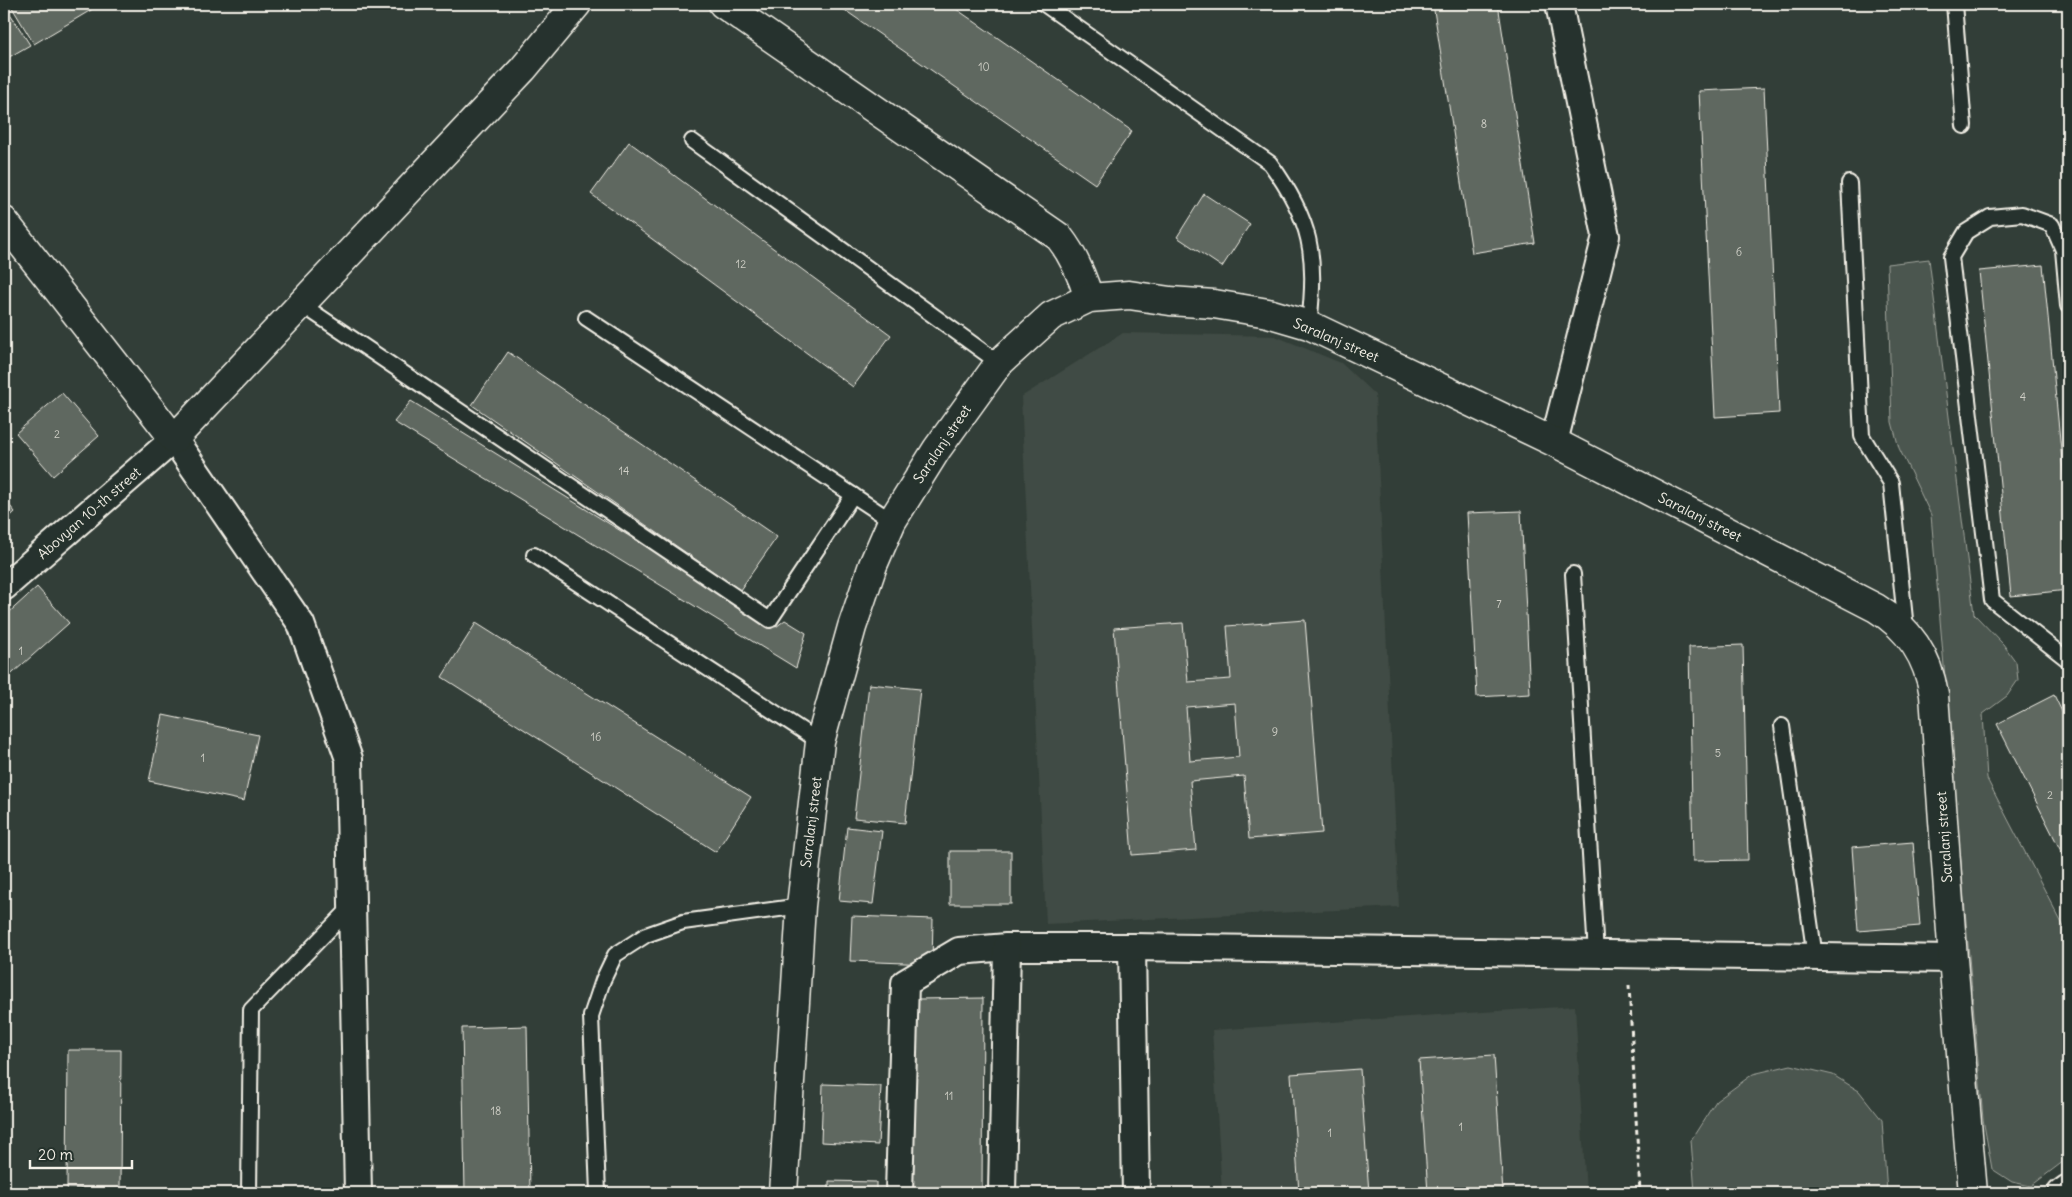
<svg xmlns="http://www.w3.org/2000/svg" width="2072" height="1197" font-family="Delius,sans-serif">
<rect width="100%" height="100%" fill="#323e38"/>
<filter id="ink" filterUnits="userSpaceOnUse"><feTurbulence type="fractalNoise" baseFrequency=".02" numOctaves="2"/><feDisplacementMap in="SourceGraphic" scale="10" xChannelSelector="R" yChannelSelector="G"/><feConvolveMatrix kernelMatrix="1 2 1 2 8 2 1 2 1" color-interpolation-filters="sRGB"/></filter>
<g filter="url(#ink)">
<!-- built -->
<g fill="#404b44">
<path d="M1123 333 1275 336 1341 363 1375 395 1399 907 1046 924 1021 397Z"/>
<path d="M1575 1006 1586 1193H1222L1212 1030Z"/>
</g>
<!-- green -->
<g fill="#4c564f" stroke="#a0a49c">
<path d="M1929 259 1974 614 2003 644 2016 662 2018 680 2007 696 1983 714 1987 779 2068 935V1158L2031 1186 2012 1182 1992 1169 1983 1119 1931 515 1899 448 1892 422 1887 264Z"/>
<path d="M1791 1065 1833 1075 1859 1091 1882 1120 1887 1193H1695L1691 1140 1716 1101 1753 1074Z"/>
</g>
<!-- building -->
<g fill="#5f6861" stroke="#f4f1e8" fill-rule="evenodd">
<path d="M4 4 30 45 4 60Z"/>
<path d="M10 4H101L34 44Z"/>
<path d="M836 4H949L1132 131 1095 184Z"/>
<path d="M1433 4H1498L1535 243 1472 253Z"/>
<path d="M1764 88 1779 413 1715 417 1699 91Z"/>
<path d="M629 142 891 335 853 387 591 194Z"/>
<path d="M1204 194 1250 224 1222 267 1177 237Z"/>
<path d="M2043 265 2068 522V590L2011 596 1979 271Z"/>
<path d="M508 352 777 537 740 590 472 405Z"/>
<path d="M62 393 99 436 53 476 16 433Z"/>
<path d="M411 401 776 627 785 620 806 633 796 668 394 422Z"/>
<path d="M4 499 15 512 4 522Z"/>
<path d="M1521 511 1530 694 1477 697 1467 513Z"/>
<path d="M37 587 69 623 5 680 4 617Z"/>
<path d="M1305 620 1322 833 1249 839 1244 776 1190 781 1196 850 1132 855 1114 628 1183 623 1188 682 1231 679 1227 626ZM1235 703 1239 757 1190 761 1186 707Z"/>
<path d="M476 623 751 797 716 852 442 677Z"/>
<path d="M1743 645 1748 860 1693 861 1689 647Z"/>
<path d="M869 684 920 689 905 823 854 818Z"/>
<path d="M2054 695 2068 724V865L1997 724Z"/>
<path d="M163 715 258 735 244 801 149 781Z"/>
<path d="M847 827 882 831 873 904 839 901Z"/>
<path d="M1913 842 1920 926 1858 931 1852 847Z"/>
<rect x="950" y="851" width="61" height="53"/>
<path d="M852 916 933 919 932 964 850 961Z"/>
<path d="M983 998 982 1193H913L918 999Z"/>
<path d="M527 1026 530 1193H465L462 1028Z"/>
<path d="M68 1050H121L120 1189 67 1188Z"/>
<path d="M1494 1055 1503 1193H1428L1419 1060Z"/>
<path d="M1360 1069 1369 1193H1299L1291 1074Z"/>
<path d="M823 1084 881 1086 878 1145 821 1142Z"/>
<path d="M829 1181 876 1182V1193H829Z"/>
</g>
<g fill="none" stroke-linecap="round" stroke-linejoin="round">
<!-- lane casing -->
<g stroke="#f4f1e8" stroke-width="18">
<g id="lane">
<path d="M1044 4 1270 163C1312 221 1317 254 1309 325"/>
<path d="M1954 4 1964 126"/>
<path d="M692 141 999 363"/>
<path d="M1849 183 1862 436 1891 483 1906 629"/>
<path d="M301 304 770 620 853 495"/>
<path d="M2068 306 2063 250 2052 225 2022 214 1990 217 1966 232 1951 257 1992 600 2068 660"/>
<path d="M586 318 892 521"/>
<path d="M534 555 820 742"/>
<path d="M1573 574 1596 954"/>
<path d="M1782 726 1815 957"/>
<path d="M249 1193 251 1010 351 907"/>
<path d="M598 1193 591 1016 603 980 615 955 646 935 683 922 801 906"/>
</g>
</g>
<!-- street casing -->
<g stroke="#f4f1e8" stroke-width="30">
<g id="street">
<path d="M1554 442 1606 236 1559 4"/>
<path d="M4 587 174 439 301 624 349 759 358 1193"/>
<path d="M1132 947 1136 1193"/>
<path d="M899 1193 905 983 959 951 1007 947H1132L1953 959"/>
<path d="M1002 1193 1007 947"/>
<path d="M2061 1193 2068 1188"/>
</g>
</g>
<!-- secondary casing -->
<g stroke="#f4f1e8" stroke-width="31">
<g id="secondary">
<path d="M723 4 1059 237C1074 256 1082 275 1089 298"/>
<path d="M4 221 174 439 523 69 577 4"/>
<path d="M783 1193 801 906 820 742 852 627 873 565 892 521 937 449 999 363 1051 316 1089 298 1129 295 1170 301 1214 304 1268 313 1309 325 1554 442 1876 608C1909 628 1928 656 1934 695L1953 959 1973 1193"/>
</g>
</g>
<!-- path -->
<path stroke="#f4f1e8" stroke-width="3" stroke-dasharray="5 4" stroke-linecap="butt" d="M1629 985 1640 1193"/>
<!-- lane -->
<use href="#lane" stroke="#26332d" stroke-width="14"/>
<!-- street -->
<use href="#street" stroke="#26332d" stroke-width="26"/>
<!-- secondary -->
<use href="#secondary" stroke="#26332d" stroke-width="28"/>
</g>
</g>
<g text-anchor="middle" stroke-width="4.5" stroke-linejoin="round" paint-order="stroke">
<!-- number labels -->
<g font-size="11" fill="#cfcfc6">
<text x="984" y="71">10</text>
<text x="1484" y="128">8</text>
<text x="1739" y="256">6</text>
<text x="741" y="268">12</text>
<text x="2023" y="401">4</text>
<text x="57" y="438">2</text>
<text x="624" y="475">14</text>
<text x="1499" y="608">7</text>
<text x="21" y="655">1</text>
<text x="1275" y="736">9</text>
<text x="596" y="741">16</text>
<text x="1718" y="757">5</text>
<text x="203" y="762">1</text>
<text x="2050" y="799">2</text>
<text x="949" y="1100">11</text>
<text x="496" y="1115">18</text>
<text x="1461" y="1131">1</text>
<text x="1330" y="1137">1</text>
</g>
<!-- street labels -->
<g font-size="14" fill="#f4f1e8" stroke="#26332d">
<text transform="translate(1336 340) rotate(23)" y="5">Saralanj street</text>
<text transform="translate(942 444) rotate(-56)" y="5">Saralanj street</text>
<text transform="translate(89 513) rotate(-41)" y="5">Abovyan 10-th street</text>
<text transform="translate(1700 517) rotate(27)" y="5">Saralanj street</text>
<text transform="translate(811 822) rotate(-83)" y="5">Saralanj street</text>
<text transform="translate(1944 837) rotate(-94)" y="5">Saralanj street</text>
</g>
</g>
<!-- margin -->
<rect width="2072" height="1197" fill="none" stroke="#26332d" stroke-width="20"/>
<rect x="10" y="10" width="2052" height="1177" fill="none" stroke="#f4f1e8" stroke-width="2" filter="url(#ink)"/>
<!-- scale -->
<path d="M30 1160v8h102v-8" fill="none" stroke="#f4f1e8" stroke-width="2.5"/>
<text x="38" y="1160" font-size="15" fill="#f4f1e8" stroke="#26332d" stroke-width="4" paint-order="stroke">20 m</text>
</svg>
